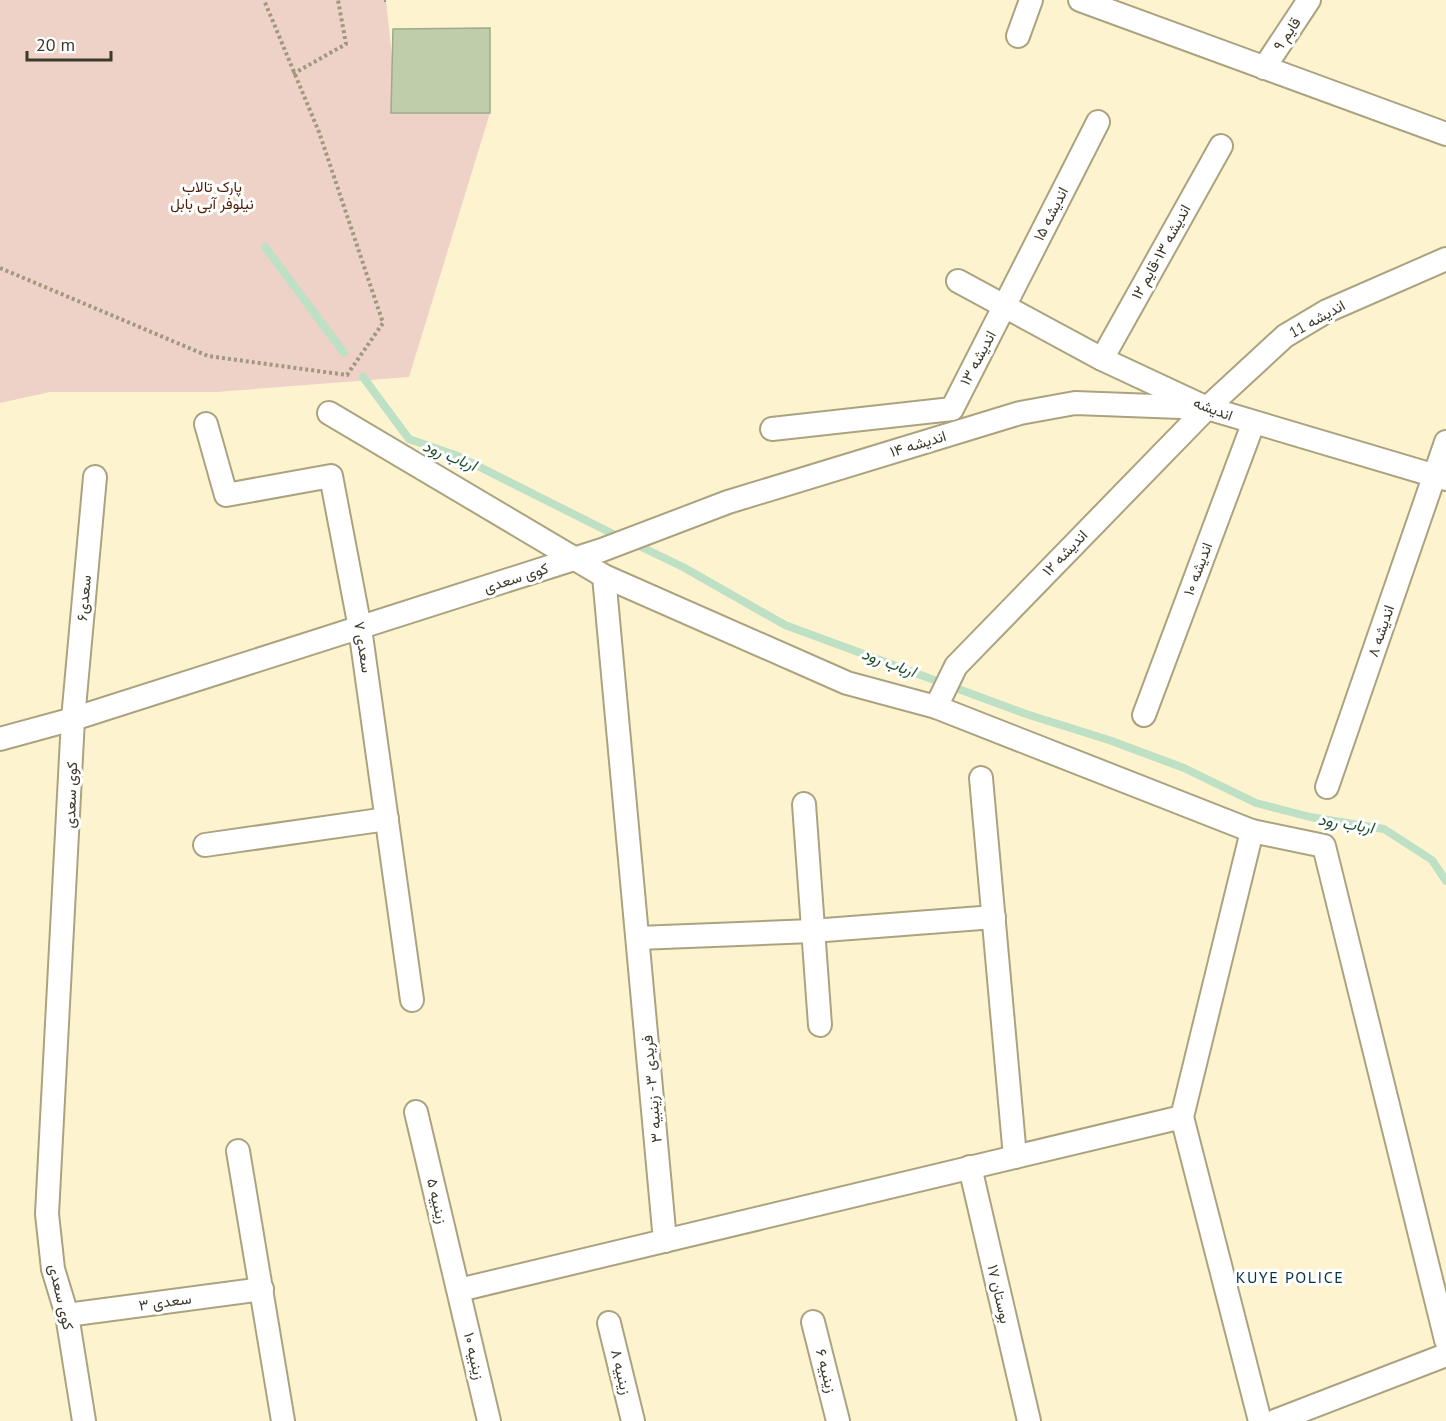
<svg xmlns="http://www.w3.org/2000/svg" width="1446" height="1421" font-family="'PT Sans',Vazirmatn,sans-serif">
<rect width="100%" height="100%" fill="#fdf4cf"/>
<!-- green -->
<path fill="#efd2c7" d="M0 0H386L398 113H490L409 377 217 392H50L0 403Z"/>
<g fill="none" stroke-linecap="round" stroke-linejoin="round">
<!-- stream -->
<g stroke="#bee0c5" stroke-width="8">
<path d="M265 247 344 353"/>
<path d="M363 377 409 439 458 456 621 538"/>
<path d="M633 543 683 567 785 625 1026 714 1109 740 1184 768 1256 803 1310 817 1384 829 1432 860 1446 881"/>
</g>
</g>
<!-- building -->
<path fill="#c0cdaa" stroke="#9eaa89" stroke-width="1.5" d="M490 28V113H391L393 29Z"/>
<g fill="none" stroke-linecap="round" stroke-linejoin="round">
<!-- minor casing -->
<g stroke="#aba380" stroke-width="26">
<g id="minor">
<path d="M1080 0 1446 134"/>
<path d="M1018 36 1031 0"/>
<path d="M1264 68 1309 0"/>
<path d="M958 281 1102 359 1207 408 1446 479"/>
<path d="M1102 359 1221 146"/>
<path d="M329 413 604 576 847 683 936 707 1252 831 1324 846 1446 1340"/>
<path d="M206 424 226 495 331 476 360 628 412 1000"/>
<path d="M772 429 952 409 1098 122"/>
<path d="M604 576 665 1241"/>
<path d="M936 707 956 666 1207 408 1285 336 1327 311 1446 259"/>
<path d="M1144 715 1253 424"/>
<path d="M0 739 73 719 602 550 728 502 1020 413 1075 403 1207 408"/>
<path d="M981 778 1015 1157"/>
<path d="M1327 787 1446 442"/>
<path d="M804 804 820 1025"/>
<path d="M1252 831 1182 1117 1260 1421"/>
<path d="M205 845 387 819"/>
<path d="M638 938 812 931 994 917"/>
<path d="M416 1112 489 1421"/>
<path d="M238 1151 283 1421"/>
<path d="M970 1167 1029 1421"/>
<path d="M459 1290 1182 1117"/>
<path d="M67 1315 262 1289"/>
<path d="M813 1322 838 1421"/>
<path d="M609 1323 633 1421"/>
<path d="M84 1421 67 1315 53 1269 47 1214 73 719 95 477"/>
<path d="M1275 1421 1446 1355"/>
</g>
</g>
<!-- path -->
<g stroke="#9f997f" stroke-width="4" stroke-dasharray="3 3" stroke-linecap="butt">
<path d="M384 0H386"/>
<path d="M293 74 346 44 338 0"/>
<path d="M0 268 208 356 347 375 383 323 319 132 264 0"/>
</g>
<!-- minor -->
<use href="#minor" stroke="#fff" stroke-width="22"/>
</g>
<g text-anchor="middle" stroke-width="6" stroke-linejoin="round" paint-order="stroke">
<!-- street labels -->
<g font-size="15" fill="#3d392b" stroke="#fff">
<text transform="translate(1287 34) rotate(-56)" y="5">قایم ۹</text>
<text transform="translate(1051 214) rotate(-63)" y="5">اندیشه ۱۵</text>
<text transform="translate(1161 252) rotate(-61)" y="5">اندیشه ۱۳-قایم ۱۲</text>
<text transform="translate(1317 319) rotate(-29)" y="5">اندیشه 11</text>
<text transform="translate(978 358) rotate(-62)" y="5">اندیشه ۱۳</text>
<text transform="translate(1213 409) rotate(21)" y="5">اندیشه</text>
<text transform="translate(918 444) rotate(-17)" y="5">اندیشه ۱۴</text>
<text transform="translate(1065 553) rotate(-46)" y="5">اندیشه ۱۲</text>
<text transform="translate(1198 569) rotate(-69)" y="5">اندیشه ۱۰</text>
<text transform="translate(516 578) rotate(-18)" y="5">کوی سعدی</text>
<text transform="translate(84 598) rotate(-85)" y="5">سعدی۶</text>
<text transform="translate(1381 631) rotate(-71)" y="5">اندیشه ۸</text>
<text transform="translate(363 647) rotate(81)" y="5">سعدی ۷</text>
<text transform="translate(71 795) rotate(-88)" y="5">کوی سعدی</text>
<text transform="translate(652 1089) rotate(-95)" y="5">فریدی ۳ - زینبیه ۳</text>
<text transform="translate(437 1201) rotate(77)" y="5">زینبیه ۵</text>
<text transform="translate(999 1294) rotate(77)" y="5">بوستان ۱۷</text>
<text transform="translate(61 1297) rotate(77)" y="5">کوی سعدی</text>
<text transform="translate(165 1302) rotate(-8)" y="5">سعدی ۳</text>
<text transform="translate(474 1356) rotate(77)" y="5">زینبیه ۱۰</text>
<text transform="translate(826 1371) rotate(76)" y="5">زینبیه ۶</text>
<text transform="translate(621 1372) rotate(77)" y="5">زینبیه ۸</text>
</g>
<!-- park labels -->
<g font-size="15" fill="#4e1c06" stroke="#fff">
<text x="212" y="192">پارک تالاب<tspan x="212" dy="17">نیلوفر آبی بابل</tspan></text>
</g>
<!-- water labels -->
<g font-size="16" font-style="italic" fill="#1a4f2b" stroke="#fff">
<text transform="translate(450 455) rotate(22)" y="6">ارباب رود</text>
<text transform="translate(889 662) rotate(20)" y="6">ارباب رود</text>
<text transform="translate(1346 823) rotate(9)" y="6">ارباب رود</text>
</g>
<!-- neighbourhood labels -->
<g font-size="16" letter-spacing="1.5" fill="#033348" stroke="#fff">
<text x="1290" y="1283">KUYE POLICE</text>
</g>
</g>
<!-- scale -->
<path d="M27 51v9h84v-9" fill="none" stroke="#3d392b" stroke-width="3"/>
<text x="36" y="51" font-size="18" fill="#3d392b" stroke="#ffffff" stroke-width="4.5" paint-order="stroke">20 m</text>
</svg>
